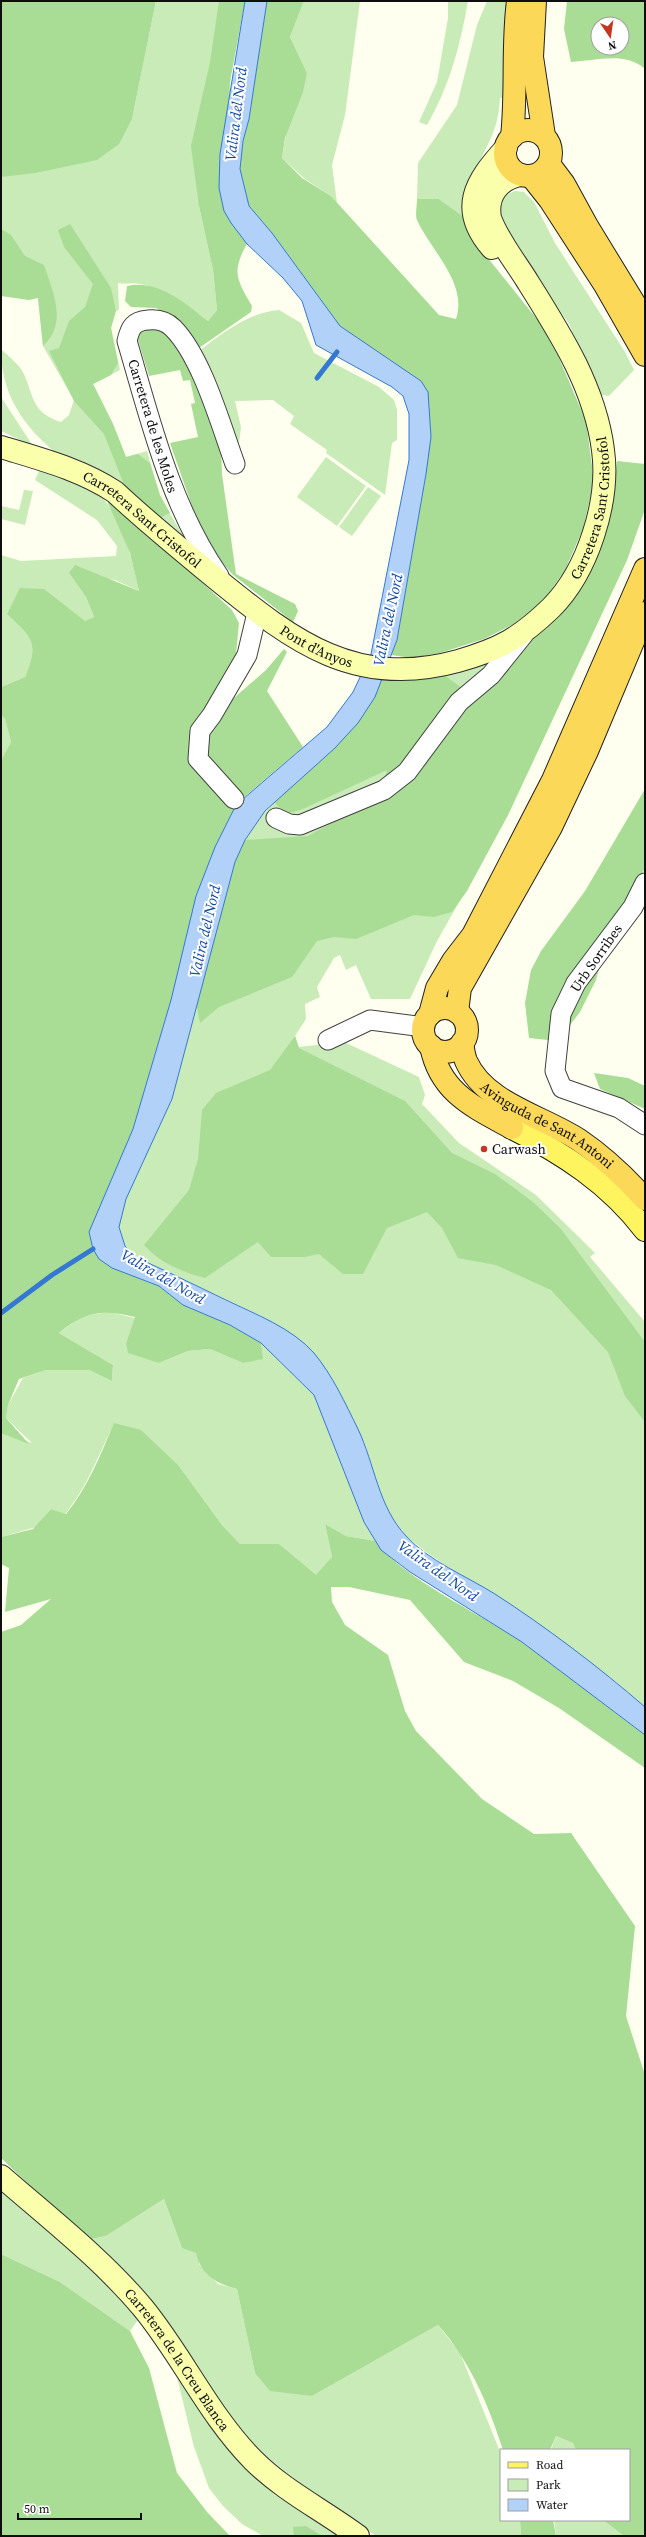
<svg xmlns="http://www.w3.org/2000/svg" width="646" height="2537" font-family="'Source Serif 4',serif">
<rect width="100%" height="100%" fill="#ffffef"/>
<!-- green -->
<g fill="#c9ebb7">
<path d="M156 1H221L199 206 213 270 217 310 208 321C186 304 167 289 140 284 132 282 126 285 118 283L119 310 115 311 111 328 120 370 93 384 113 424 126 457 147 451 160 497 191 549C164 530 137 511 109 492 57 455 1 421 1 349 8 356 20 365 24 374 34 397 32 413 61 422L69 415 74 400 43 346 38 298 1 257V177L132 119Z"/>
<path d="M304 1H360L345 115 332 165 337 203 331 196 305 179 282 158 286 134 307 73 290 37Z"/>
<path d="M448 1H468C460 46 450 85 427 125L419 122 437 82 448 18Z"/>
<path d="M487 1H508V97L500 98C498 130 490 138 478 166 472 182 469 200 464 217L439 199H417L418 163 457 105 477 25Z"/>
<path d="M515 191 524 192 534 202 555 243 625 352 634 370 609 396 601 395 569 324 522 257 499 215 500 203 506 195Z"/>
<path d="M279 310 301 323 314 353 379 387 394 400 397 410V440L392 443 385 495 326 453 327 450 290 424 294 416 273 400 235 401 241 427 239 443H235L196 353C222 334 246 313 279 310Z"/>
<path d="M1 397 33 446 1 431Z"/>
<path d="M326 457 366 486 337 526 297 497Z"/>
<path d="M617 461 645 465V509L627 560 508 815 436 943 410 999H371L356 965 346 970 340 955 334 958 317 987 320 997 305 1004 306 1019 295 1036 299 1047 344 1042 419 1077 425 1095 422 1104 459 1143 536 1195 592 1250 595 1253 590 1257 645 1322V1707L615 1681 426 1552 406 1536 391 1516 377 1486 365 1444 297 1338 259 1315 133 1256 125 1246 119 1227 126 1199 172 1099 235 862 245 840 264 813 375 697 381 680 444 675 526 642 613 492Z"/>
<path d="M40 469C56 475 74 479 89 487 120 504 132 559 139 591L115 580 69 573 86 597 94 617 86 621 8 614C33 638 39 643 25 677L1 687V555L21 561 116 556 117 546 97 520 35 480Z"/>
<path d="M368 487 381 496 352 536 339 527Z"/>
<path d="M24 490 33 491 25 525 1 519V506L19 510Z"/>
<path d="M1 715 5 719 11 742 1 760Z"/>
<path d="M109 1312 135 1318 126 1343 159 1363 188 1351 210 1349 243 1363 262 1358 261 1343 314 1395 364 1522 376 1541 346 1536 325 1524 332 1557 316 1579 279 1544H240L222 1525 179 1466 114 1424C98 1455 88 1486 65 1514L51 1509 36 1527 1 1537V1432L32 1443 6 1418 8 1405 23 1378 46 1370H89L112 1381 113 1365 59 1333 82 1316Z"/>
<path d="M1 2189 77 2253 140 2317 130 2331 60 2282 1 2254Z"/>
<path d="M164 2199 182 2248 199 2252V2264L218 2284 237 2289 255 2373 312 2396 438 2325 460 2353 501 2454V2520H520L521 2536H376L315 2495 266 2456 237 2427 189 2360 162 2314 87 2240 106 2236Z"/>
<path d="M174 2365 246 2467 275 2495 342 2536H263L242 2524 223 2506 209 2488 194 2447Z"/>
<path d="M556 2436 573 2443 576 2450H551Z"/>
<path d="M554 2520H603L624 2536H556Z"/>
</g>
<!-- forest -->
<g fill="#a9dd95" fill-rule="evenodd">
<path d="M1 1H156L132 119 119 144 97 160 35 173 1 177Z"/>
<path d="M219 1H245L230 82 225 211 247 244C231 272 237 280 252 306L251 312 196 350 172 319 156 308 131 307 125 301 127 286C158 279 185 303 208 321L217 310 213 270 199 206 191 146 210 62Z"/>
<path d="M267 1H304L290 37 307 73 303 92 285 138 282 158 302 178 331 196 439 315 456 319C468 283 431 251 417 220 415 215 417 205 417 199H439L464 217 475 242 540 323 559 358 586 421 594 481 583 529 565 570 543 602 514 624 484 639 440 653 412 658 391 655 397 640 426 474 421 381 340 326 272 233 249 206 240 169 243 141 249 119Z"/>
<path d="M567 1H645V69C625 51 595 61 571 62L564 29ZM598 24H622V48H598Z"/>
<path d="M70 224 111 288 116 311 111 328 118 363 111 375 93 384 113 424 126 457 138 454 150 463 160 495 170 513 157 519 127 492 104 434 74 401 49 351 59 348 69 321 85 307 93 284 64 247 58 230Z"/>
<path d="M1 229 11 235 25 256 44 265C53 292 68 323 43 346L38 298 29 300 1 296Z"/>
<path d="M161 327 185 357 221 447 222 474 236 574 295 604 298 611 293 622 232 574 214 553 193 509 170 443 198 437 191 404 195 403 190 380 183 381 180 370 149 376 137 337 140 328Z"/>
<path d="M617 461 645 464V509L627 560 508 815 467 891 452 912 434 917 414 915 356 939 334 937 317 941 292 977 219 1007 200 1023 196 1002 235 862 245 840 308 836 380 796 387 770 303 809 286 814 274 802C314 764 361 733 381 680L444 675 462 688 509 664 613 492Z"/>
<path d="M107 501 159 543 232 610 239 623 236 654 220 710 266 670 284 649 287 652 267 691 303 747 235 805 171 1000 133 1129 112 1268 159 1286 183 1305 230 1325 261 1343 263 1359 243 1363 210 1349 188 1351 159 1363 128 1353 126 1343 135 1317C103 1309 85 1311 59 1333L113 1365 112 1381 89 1370H46L19 1379 8 1405 6 1418 29 1444 1 1433V760L11 742 5 719 1 715V687L25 677C39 643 33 638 7 614L20 588 44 589 85 621 94 617 86 597 69 573 75 565 139 591 130 553Z"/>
<path d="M645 789V868L601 962 596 980 580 1012 567 1029 548 1040 529 1038 525 1003 531 970 541 951 585 891Z"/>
<path d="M295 1036 299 1048 405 1101 452 1153 495 1174 533 1202 561 1229 645 1342V1422L625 1396 608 1352 551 1290 496 1265 458 1258 442 1228 427 1212 387 1228 363 1274H343L319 1254 305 1257H271L258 1242 205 1278C182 1272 160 1263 144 1245L189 1190 198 1159 202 1110 216 1093 270 1070Z"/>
<path d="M594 1073 628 1078 645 1086V1109L600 1089Z"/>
<path d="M114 1423 141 1430 179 1466 222 1525 240 1544H279L316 1575 332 1557 325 1524 346 1536 376 1541C397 1575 486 1617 522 1642 565 1671 603 1705 645 1735V1768L559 1708 513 1681 464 1662 410 1600 349 1587H331L332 1602 345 1625 388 1655 405 1711 416 1731 482 1799 534 1834 571 1833 635 1926 626 2016 645 2075V2536H624L603 2520H629V2450H576L573 2443 556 2436 550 2450H503C489 2406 469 2359 438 2325L312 2396 270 2391 255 2373 237 2289C217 2284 201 2275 196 2253L182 2248 164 2199 106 2236 87 2240 1 2158V1632L21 1625 51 1599 5 1612 9 1568 1 1564V1537L33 1529 51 1509 66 1514C88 1487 100 1456 114 1423Z"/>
<path d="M1 2254 60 2282 130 2331 149 2368 177 2473 207 2512 230 2536H1Z"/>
<path d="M520 2520H553L556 2536H521Z"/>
<path d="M306 2526 322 2536H294L293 2527Z"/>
</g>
<!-- water -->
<path fill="#b1d1f9" stroke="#3578d3" d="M245 1H267L249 119 243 141 240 169 249 206 272 233 340 326 421 381 428 392 431 437 426 474 397 640 375 697 358 723 335 748 265 811 245 840 235 862 172 1099 126 1199 119 1227 125 1246 133 1256C164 1270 195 1285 226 1300 255 1314 292 1328 314 1353 333 1376 345 1403 358 1429 375 1465 378 1506 406 1536 429 1561 466 1576 495 1594 546 1627 599 1667 645 1707V1735L522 1642 410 1572 381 1550 364 1522 314 1395 261 1343 230 1325 183 1305 159 1286 112 1268 99 1259 93 1249 89 1232 133 1129 171 1000 196 896 215 847 236 805 327 727 353 692 371 654 409 460V414L403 396 392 387 316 345 302 301 283 278 247 244 231 223 224 211 219 188 220 154Z"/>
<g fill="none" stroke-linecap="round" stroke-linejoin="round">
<!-- stream -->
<g stroke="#3578d3" stroke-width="5">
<path d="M317 378 337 352"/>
<path d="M1 1313 52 1275 93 1249"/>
</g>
<!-- minor casing -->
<g stroke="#414141" stroke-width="21">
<g id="minor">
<path d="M219 576C170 505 151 422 127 341 130 328 133 321 148 320 157 319 166 321 173 328 202 357 221 426 235 464"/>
<path d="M234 799 198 759 200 731 212 715 247 655 257 613"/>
<path d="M276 818 289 824 300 825 384 790 407 772 459 702 491 675 524 634"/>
<path d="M645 883 633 907 576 983 561 1014 555 1071 562 1088 619 1108 645 1125"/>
<path d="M328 1040 370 1020 424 1027"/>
</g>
</g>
<!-- secondary casing -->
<g stroke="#303030" stroke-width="24">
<g id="secondary">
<path d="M492 248C458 209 475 182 506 148"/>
<path id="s1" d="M1 447C40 459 80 469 115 492 148 523 184 552 219 581 294 642 356 689 458 661 500 649 520 638 551 608 588 571 610 501 603 450 595 387 560 333 526 279 514 260 498 240 490 218 486 195 499 179 521 175"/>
<path id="s2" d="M1 2176C49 2218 102 2259 143 2308 183 2357 208 2414 253 2460 284 2491 323 2510 358 2536"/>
</g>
</g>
<!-- primary casing -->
<g stroke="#1f1f1f" stroke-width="24">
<path id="primary" d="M512 1128C563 1153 610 1184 645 1230"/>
</g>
<!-- trunk casing -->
<g stroke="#1f1f1f" stroke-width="24">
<g id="trunk">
<path d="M535 1 532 57 544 136"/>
<circle cx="528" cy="153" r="23"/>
<path d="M512 137C517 91 512 46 518 1"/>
<path d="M549 164 564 184 587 226 645 321"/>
<path d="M531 176 550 200 605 285 645 355"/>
<circle cx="445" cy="1030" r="22"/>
<path d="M457 1012 460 988 551 827 587 751 645 613"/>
<path d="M430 1014 437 988 453 961 473 935 553 780 645 569"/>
<path id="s3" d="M462 1043C463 1049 464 1056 466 1061 485 1104 543 1116 579 1140 604 1157 625 1177 645 1199"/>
<path d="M431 1046C440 1093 474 1107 512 1128"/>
</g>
</g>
<!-- minor -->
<use href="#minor" stroke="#fff" stroke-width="19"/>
<!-- secondary -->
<use href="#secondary" stroke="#f9ffaa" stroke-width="22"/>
<!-- primary -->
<use href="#primary" stroke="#fef460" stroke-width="22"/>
<!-- trunk -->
<use href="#trunk" stroke="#fcd859" stroke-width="22"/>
</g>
<!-- markers -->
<circle fill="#c5351f" stroke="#fff" stroke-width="1.5" cx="484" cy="1149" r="4"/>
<g text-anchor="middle" stroke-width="4" stroke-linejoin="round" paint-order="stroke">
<!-- street labels -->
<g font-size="14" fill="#0e0e0e" stroke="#fff">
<text transform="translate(153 426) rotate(73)" y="5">Carretera de les Moles</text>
<text dy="5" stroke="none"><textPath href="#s1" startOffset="744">Carretera Sant Cristofol</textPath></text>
<text dy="5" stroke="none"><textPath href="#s1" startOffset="161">Carretera Sant Cristofol</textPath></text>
<text dy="5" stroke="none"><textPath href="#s1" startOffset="378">Pont d'Anyos</textPath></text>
<text transform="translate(596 958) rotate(-55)" y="5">Urb Sorribes</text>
<text dy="5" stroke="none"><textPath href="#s3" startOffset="124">Avinguda de Sant Antoni</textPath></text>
<text dy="5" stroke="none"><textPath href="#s2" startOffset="256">Carretera de la Creu Blanca</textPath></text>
</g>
<!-- poi labels -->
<g font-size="14" fill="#0e0e0e" stroke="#fff" text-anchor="start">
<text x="492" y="1154">Carwash</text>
</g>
<!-- water labels -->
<g font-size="15" font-style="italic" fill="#114aa6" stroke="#fff">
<text transform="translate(236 114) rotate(-83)" y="5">Valira del Nord</text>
<text transform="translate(388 620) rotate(-78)" y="5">Valira del Nord</text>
<text transform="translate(205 931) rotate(-77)" y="5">Valira del Nord</text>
<text transform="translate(163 1277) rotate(30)" y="5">Valira del Nord</text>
<text transform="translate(438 1571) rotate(35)" y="5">Valira del Nord</text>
</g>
</g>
<!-- border -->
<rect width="646" height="2537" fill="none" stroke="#0e0e0e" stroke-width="4"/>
<!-- legend -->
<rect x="500" y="2449" width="130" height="72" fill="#ffffff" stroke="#9f9f9f"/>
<rect x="508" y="2462" width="20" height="6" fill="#fef460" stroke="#9f9f9f"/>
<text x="536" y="2469" font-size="12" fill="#0e0e0e">Road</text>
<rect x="508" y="2479" width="20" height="12" fill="#c9ebb7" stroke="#9f9f9f"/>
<text x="536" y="2489" font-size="12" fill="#0e0e0e">Park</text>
<rect x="508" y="2499" width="20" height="12" fill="#b1d1f9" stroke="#9f9f9f"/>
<text x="536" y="2509" font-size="12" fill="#0e0e0e">Water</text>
<!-- north arrow -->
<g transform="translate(610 36) rotate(167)"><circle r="19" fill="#ffffff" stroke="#9f9f9f"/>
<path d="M0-3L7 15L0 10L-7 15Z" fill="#c5351f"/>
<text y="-6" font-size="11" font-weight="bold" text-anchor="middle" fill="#0e0e0e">N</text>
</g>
<!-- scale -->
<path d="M18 2513v6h123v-6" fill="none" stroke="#0e0e0e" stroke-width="2"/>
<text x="24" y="2513" font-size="12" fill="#0e0e0e" stroke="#ffffff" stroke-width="3" paint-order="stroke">50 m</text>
</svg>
